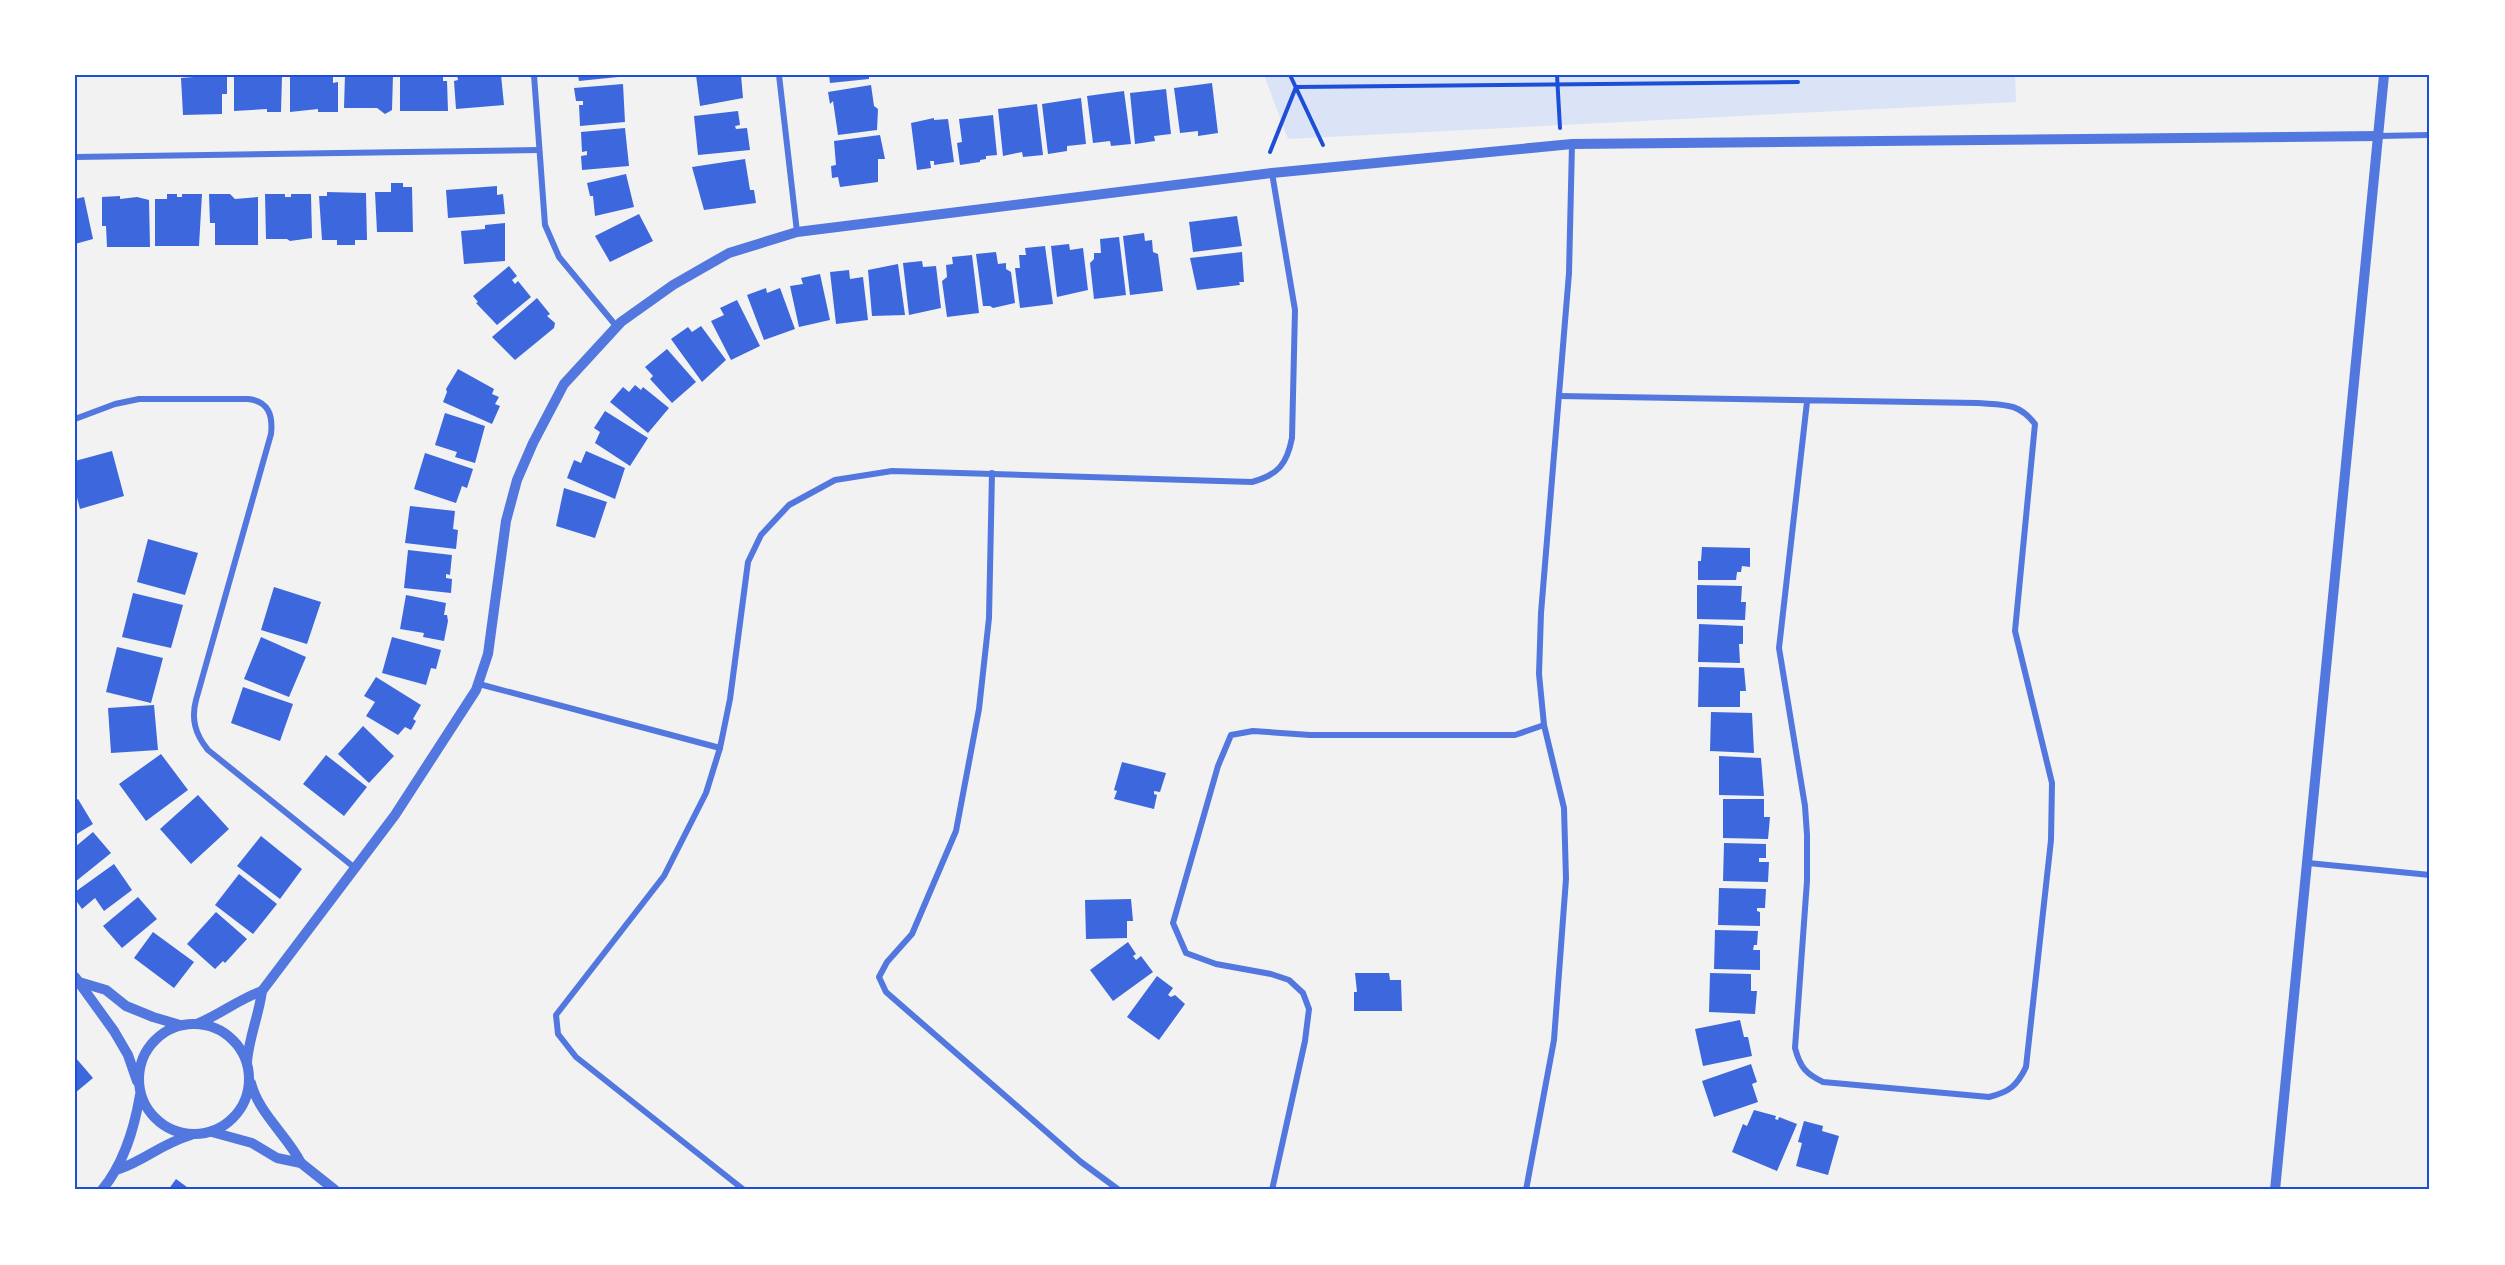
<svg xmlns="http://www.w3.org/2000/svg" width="2505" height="1265" font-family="'PT Sans',sans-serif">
<rect width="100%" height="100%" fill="#f2f2f2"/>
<!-- green -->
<path fill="#dbe4f7" d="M1264 75H2015L2016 102 1288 139Z"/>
<!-- building -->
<g fill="#3d67dc">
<path d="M194 75H227V94H222V114L183 115 181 78 194 77Z"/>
<path d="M234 75 282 76 281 112H267V109L234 111Z"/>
<path d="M290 75H333V83L338 82V112H318V109L290 112Z"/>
<path d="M345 75H393L392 110 385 114 377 108H344Z"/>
<path d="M400 75H443V81H447L448 111H400Z"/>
<path d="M457 75H501L504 105 456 109 454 81 458 80Z"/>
<path d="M578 75H618V77L579 81Z"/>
<path d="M696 75H741L743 98 700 106Z"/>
<path d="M829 75H869V79L830 83Z"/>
<path d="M1212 83 1218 133 1198 136V131L1180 133 1174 88Z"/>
<path d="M623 84 625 122 580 126 579 105H583V101H576L574 88Z"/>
<path d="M871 85 874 106 878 109 877 130 838 135 833 101 830 104 828 92Z"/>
<path d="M1166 89 1171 134 1154 136 1155 141 1135 144 1130 93Z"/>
<path d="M1124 91 1131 144 1111 146 1110 141 1093 143 1087 96Z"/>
<path d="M1081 98 1086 144 1067 146V151L1048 154 1042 104Z"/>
<path d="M1037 104 1043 155 1023 157 1022 152 1003 156 998 109Z"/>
<path d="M738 111 740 125 735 126 736 129 747 128 750 150 698 155 694 116Z"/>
<path d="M993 115 997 155 986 156V159L980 160V162L960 165 957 143 962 142 959 119Z"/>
<path d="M934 118V120L948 119 954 162 934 165V161H930L931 168 917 170 911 123Z"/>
<path d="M625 128 629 166 582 170 581 156 587 155V151L582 152 581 132Z"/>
<path d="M880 135 885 159H878V182L840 187 838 177 832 178 831 166 836 165 834 141Z"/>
<path d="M745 159 750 190H754L756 203 704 210 692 167Z"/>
<path d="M626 174 634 207 595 216 593 196H590L587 183Z"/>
<path d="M391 183H403V187H412L413 232H377L375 192H391Z"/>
<path d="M497 186V195L503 194 505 214 448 218 446 190Z"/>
<path d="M327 192 366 193 367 240H355V245H337V240H322L319 196H327Z"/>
<path d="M167 194H177V197H182V194H202L199 246H155V199H167Z"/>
<path d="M209 194H230L235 199 258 197V245H215V223H210Z"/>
<path d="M265 194H285V197H291V194H311L312 238 290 241 287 239H266Z"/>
<path d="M120 196V199L137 197 149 200 150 247H107L106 226H102V197Z"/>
<path d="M84 197 93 239 75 244V199Z"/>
<path d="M639 214 653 241 610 262 595 236Z"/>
<path d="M1237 216 1242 246 1193 252 1189 222Z"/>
<path d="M505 223V261L464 264 461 231 485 229V225Z"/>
<path d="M1144 233 1145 241 1152 240 1153 252 1158 254 1163 291 1130 295 1123 236Z"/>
<path d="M1119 237 1126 295 1094 299 1090 263 1094 259V253H1101L1100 239Z"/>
<path d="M1069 244 1070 250 1083 248 1088 290 1057 297 1051 246Z"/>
<path d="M1045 246 1053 304 1020 308 1015 268H1020L1019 255H1026L1025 248Z"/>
<path d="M996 252 998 264 1006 263V269L1011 272 1015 303 993 308 990 306H983L976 254Z"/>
<path d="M1242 252 1244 282H1239L1240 285 1197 290 1190 258Z"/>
<path d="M972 255 979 313 947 317 942 281 947 277 946 265 953 264 952 257Z"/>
<path d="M922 261 923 267 936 266 941 308 909 315 903 263Z"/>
<path d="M898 264 905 315 872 316 868 270Z"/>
<path d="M509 266 517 276 512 280 515 284 518 281 531 297 497 325 476 303 478 302 473 296Z"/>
<path d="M849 270 850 279 863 277 868 320 836 324 830 272Z"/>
<path d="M820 274 830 320 799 327 790 286 803 284 801 278Z"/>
<path d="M766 288 767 293 780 288 795 329 764 340 747 295Z"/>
<path d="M537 298 550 314 547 316 555 323 554 328 515 360 492 337Z"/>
<path d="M737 300 760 346 731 360 711 321 724 315 720 308Z"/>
<path d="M701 326 726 360 702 382 671 339 688 327 692 332Z"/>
<path d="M667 349 696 382 672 403 650 379 653 376 645 367Z"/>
<path d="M458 369 494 389 492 394 499 397 495 404 500 406 492 424 443 402 447 392 446 389Z"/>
<path d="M635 385 641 390 643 387 669 408 648 433 610 402 623 387 629 392Z"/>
<path d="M605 411 648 438 630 466 595 443 600 432 594 428Z"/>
<path d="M445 413 485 426 475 463 455 457 457 452 435 445Z"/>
<path d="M112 451 124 496 80 509 75 490V461Z"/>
<path d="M586 451 625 468 615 499 567 478 574 460 581 463Z"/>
<path d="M425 453 473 469 467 488 462 486 456 503 414 489Z"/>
<path d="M564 488 607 502 595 538 556 526Z"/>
<path d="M410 506 455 511 453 529 458 530 456 549 405 543Z"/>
<path d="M148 539 198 553 185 595 137 582Z"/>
<path d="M1702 547 1750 548V567L1742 566 1741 572H1737L1736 580H1698V561H1701Z"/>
<path d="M408 550 452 555 450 575 446 574V578L452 579 451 593 404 588Z"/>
<path d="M1697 585 1742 586 1741 602H1746L1745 620 1697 619Z"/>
<path d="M274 587 321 602 307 644 261 630Z"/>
<path d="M133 593 183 605 171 648 122 637Z"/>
<path d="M406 595 446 603 444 615H447L448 621 444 641 423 637 424 633 400 629Z"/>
<path d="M1699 624 1743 626V644H1739L1740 663 1698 662Z"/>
<path d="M261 637 306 657 289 697 244 679Z"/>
<path d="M392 637 441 650 436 669 431 668 426 685 382 673Z"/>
<path d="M117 647 163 658 151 703 106 692Z"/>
<path d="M1699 667 1744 668 1746 691H1740V707H1698Z"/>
<path d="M376 677 421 705 413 719 416 721 411 730 405 727 398 735 366 716 375 702 364 696Z"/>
<path d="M243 687 293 704 280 741 231 723Z"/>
<path d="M154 705 158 750 111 753 108 708Z"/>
<path d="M1711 712 1752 713 1754 753 1710 751Z"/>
<path d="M363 726 394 756 369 783 338 754Z"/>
<path d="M161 754 188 790 146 821 119 784Z"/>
<path d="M326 755 367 787 344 816 303 784Z"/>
<path d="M1719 756 1761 758 1764 796 1719 795Z"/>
<path d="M1122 762 1166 773 1160 792 1154 791V794L1157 795 1154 809 1114 799 1117 791 1114 790Z"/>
<path d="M198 795 229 829 191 864 160 829Z"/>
<path d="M78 799 93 824 75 835V801Z"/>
<path d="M1723 799H1764V817H1770L1768 839 1723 838Z"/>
<path d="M93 832 111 853 75 882V847Z"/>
<path d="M261 836 302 869 280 899 237 866Z"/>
<path d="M1724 843 1766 844V858H1759V862H1769L1768 882 1723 881Z"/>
<path d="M114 864 132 890 104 911 95 898 82 909 75 899V892Z"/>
<path d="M239 874 277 904 253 934 215 905Z"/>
<path d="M1719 888 1766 889 1765 908H1757V911L1760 912V926L1718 925Z"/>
<path d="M138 897 157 919 122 948 103 926Z"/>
<path d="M1131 899 1133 921H1127V938L1086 939 1085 900Z"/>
<path d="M216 912 247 939 225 963 223 961 215 969 187 944Z"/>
<path d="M1715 930 1758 931 1757 945H1754L1753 950H1760V970L1714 969Z"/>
<path d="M153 932 194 962 174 988 134 958Z"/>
<path d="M1128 942 1136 954 1133 956 1136 960 1141 956 1153 972 1113 1001 1090 970Z"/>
<path d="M1355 973H1389L1390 980H1401L1402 1011H1354V992H1357Z"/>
<path d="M1710 973 1751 974V991H1757L1755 1014 1709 1012Z"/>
<path d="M1157 976 1173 988 1168 995 1171 997 1175 995 1185 1004 1159 1040 1127 1017Z"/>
<path d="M1740 1020 1744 1037H1748L1752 1056 1703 1066 1695 1029Z"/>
<path d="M75 1057 93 1078 75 1093Z"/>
<path d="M1751 1064 1757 1082 1752 1084 1758 1102 1714 1117 1702 1081Z"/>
<path d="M1754 1110 1776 1116 1775 1119 1778 1120 1779 1117 1797 1124 1777 1171 1732 1152 1743 1124 1747 1126Z"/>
<path d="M1804 1121 1823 1126 1822 1131 1839 1136 1828 1175 1796 1166 1802 1143 1798 1142Z"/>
<path d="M176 1179 191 1190H168Z"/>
</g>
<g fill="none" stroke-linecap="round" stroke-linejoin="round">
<!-- path -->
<g stroke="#1d4ed8" stroke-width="4">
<path d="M1290 75 1323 145"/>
<path d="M1557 75 1560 128"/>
<path d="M1296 87 1798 82"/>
<path d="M1270 152 1296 87"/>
</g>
<!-- minor -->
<g stroke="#5277de" stroke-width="6">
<path d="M534 75 545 225 559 257 617 327"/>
<path d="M779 75 797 232"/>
<path d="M2378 136 2430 135"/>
<path d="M75 157 539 150"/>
<path d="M1559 396 1977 403C2003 405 2018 402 2035 424L2015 631 2052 783 2051 840 2026 1067C2017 1086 2009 1092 1989 1097L1823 1082C1806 1074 1800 1067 1795 1048L1807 881V835L1805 806 1779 648 1807 402"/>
<path d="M75 419 115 404 139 399H248C269 401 273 416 271 434L196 700C191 719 195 734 208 750L355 868"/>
<path d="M992 473 989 618 979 709 956 831 912 934 887 962 879 977 886 992 1081 1162 1119 1190"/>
<path d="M479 684 720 748"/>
<path d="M2308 863 2430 875"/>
<path d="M744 1190 576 1057 558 1034 556 1015 664 876 706 793 720 748 730 699 748 562 761 535 789 505 835 480 892 471 1252 482C1278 475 1287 464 1292 438L1295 310 1272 173"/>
<path d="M1272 1190 1305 1041 1309 1009 1303 993 1289 980 1271 974 1216 964 1186 953 1173 923 1218 766 1231 735 1253 731 1310 735H1515L1544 725"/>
<path d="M1526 1190 1554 1040 1566 879 1564 808 1544 725 1539 674 1541 613 1569 273 1572 144"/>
</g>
<!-- tertiary -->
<g stroke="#5277de" stroke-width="10">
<path d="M75 977 114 1031 128 1055 137 1081"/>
<path d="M79 982 106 990 126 1006 153 1017 180 1025"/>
<path d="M199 1023C221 1014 239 999 262 991"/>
<circle cx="194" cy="1079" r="55"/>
<path d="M247 1062C249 1037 259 1015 262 991L395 815 476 690 488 654 506 521 517 480 533 443 564 384 621 322 673 285 729 253 797 232 1272 173 1572 144 2378 136"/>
<path d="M251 1083C259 1114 287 1135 301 1163"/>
<path d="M212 1132 252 1143 277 1158 301 1163 335 1190"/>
<path d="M119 1169C145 1160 161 1144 191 1135"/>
<path d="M102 1190C124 1163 134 1130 140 1095"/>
<path d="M2275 1190 2384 75"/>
</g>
</g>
<!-- border -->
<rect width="2505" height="1265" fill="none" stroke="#ffffff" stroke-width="153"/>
<rect x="76" y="76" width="2352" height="1112" fill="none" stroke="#1d4ed8" stroke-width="2"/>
</svg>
